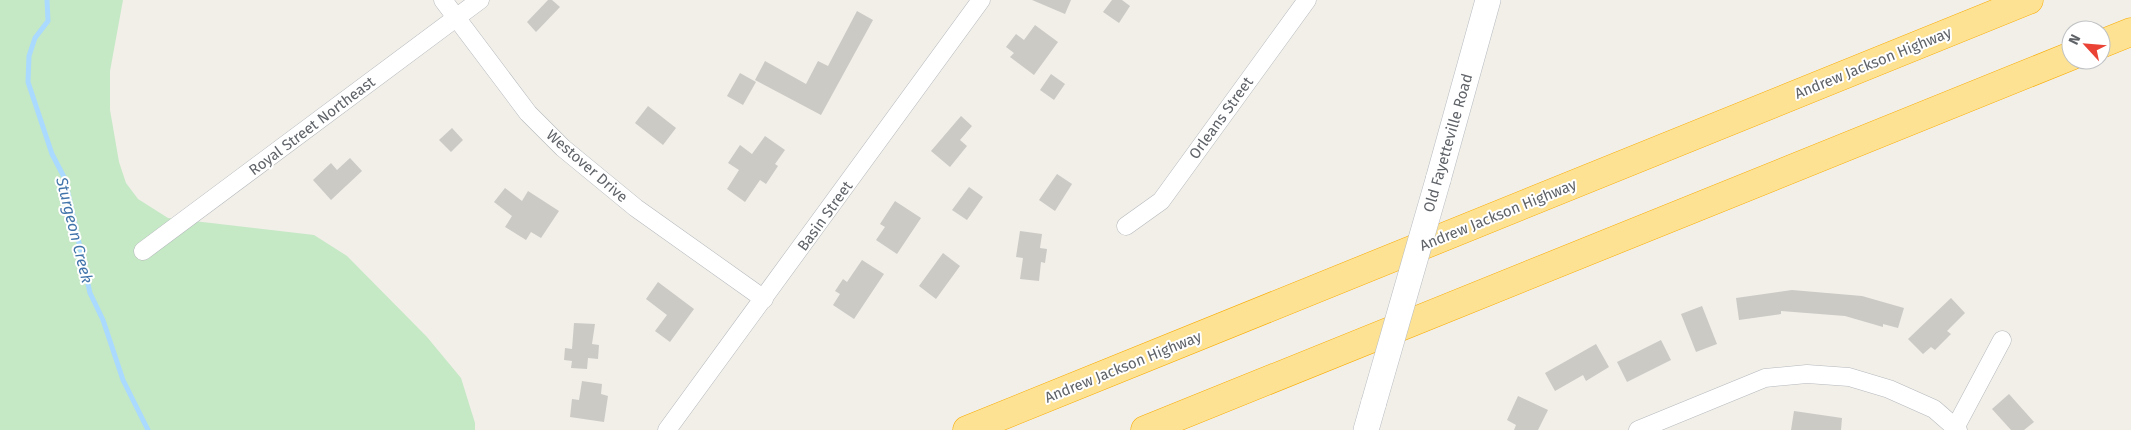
<svg xmlns="http://www.w3.org/2000/svg" width="2131" height="430" font-family="'Fira Sans',sans-serif">
<rect width="100%" height="100%" fill="#f1efe8"/>
<!-- green -->
<path fill="#c5e8c5" d="M0 0H123L110 71V110L119 162 126 183 138 199 168 218 314 235 347 256 427 337 461 378 475 423V430H0Z"/>
<g fill="none" stroke-linecap="round" stroke-linejoin="round">
<!-- stream -->
<path stroke="#aadaff" stroke-width="5" d="M47 0 48 21 35 38 29 56 28 82 52 154 65 179 90 293 103 320 123 380 148 430"/>
</g>
<!-- building -->
<g fill="#cccac5">
<path d="M548 0H552L560 7 536 32 527 22Z"/>
<path d="M1032 0H1071L1065 14Z"/>
<path d="M1112 0H1122L1130 6 1119 23 1103 12Z"/>
<path d="M857 11 873 20 821 115 755 80 765 61 806 84 818 61 828 66Z"/>
<path d="M1035 25 1058 42 1034 75 1010 57 1014 53 1006 47 1016 34 1024 40Z"/>
<path d="M740 73 756 82 743 105 727 96Z"/>
<path d="M1051 74 1065 84 1054 100 1040 90Z"/>
<path d="M648 106 676 128 663 145 635 123Z"/>
<path d="M961 116 972 126 960 140 967 146 950 167 931 151Z"/>
<path d="M452 128 463 140 451 152 439 140Z"/>
<path d="M765 136 785 150 775 164 778 166 766 184 760 180 745 202 727 189 739 170 728 163 740 145 752 154Z"/>
<path d="M350 158 362 171 331 200 313 180 331 163 337 170Z"/>
<path d="M1057 174 1072 184 1055 211 1039 200Z"/>
<path d="M969 187 983 197 967 220 952 210Z"/>
<path d="M505 188 522 201 528 191 559 211 541 238 531 232 526 240 505 227 512 216 494 202Z"/>
<path d="M895 201 921 218 897 254 876 240 885 227 880 224Z"/>
<path d="M1020 231 1042 234 1040 248 1047 249 1045 263 1041 262 1039 281 1020 279 1023 258 1016 257Z"/>
<path d="M943 253 960 266 936 299 919 286Z"/>
<path d="M862 260 884 274 854 319 833 305 840 294 835 291 843 279 847 282Z"/>
<path d="M658 282 694 309 670 342 655 331 667 315 646 299Z"/>
<path d="M1792 290 1862 296 1904 308 1898 328 1883 324V327L1845 316 1781 311V314L1739 320 1736 298Z"/>
<path d="M1951 298 1965 313 1947 331 1951 334 1935 350 1931 347 1923 354 1908 339Z"/>
<path d="M1702 306 1717 344 1696 352 1681 314Z"/>
<path d="M574 323 595 324 592 344 599 345 598 359 588 358 587 369 571 368 572 361 564 360 565 348 572 349Z"/>
<path d="M1661 340 1671 360 1627 382 1617 362Z"/>
<path d="M1596 344 1609 367 1586 381 1583 375 1555 391 1545 373Z"/>
<path d="M582 381 602 384 601 394 608 396 604 422 570 417 572 399 579 400Z"/>
<path d="M2009 394 2034 422 2024 430H2011L1992 409Z"/>
<path d="M1518 396 1548 410 1538 430H1514L1516 425 1507 420Z"/>
<path d="M1794 411 1842 418 1841 430H1791Z"/>
</g>
<g fill="none" stroke-linecap="round" stroke-linejoin="round">
<!-- street casing -->
<g stroke="#b5b8bc" stroke-width="19">
<g id="street">
<path d="M443 0 528 113 563 148 636 208 764 299"/>
<path d="M1126 226 1161 201 1307 0"/>
<path d="M143 251 480 0"/>
<path d="M667 430 981 0"/>
<path d="M1638 430 1765 378 1807 374 1849 377 1889 389 1934 409 1958 430"/>
<path d="M1954 430 2002 340"/>
</g>
</g>
<!-- secondary casing -->
<g stroke="#b6babf" stroke-width="26">
<g id="secondary">
<path d="M1438 180 1488 0"/>
<path d="M1366 430 1374 402"/>
</g>
</g>
<!-- highway casing -->
<g stroke="#f9ab00" stroke-width="29">
<g id="highway">
<path d="M2101 44 2131 32"/>
<path d="M967 430 2029 0"/>
<path d="M1145 430 2071 56"/>
</g>
</g>
<!-- street -->
<use href="#street" stroke="#fff" stroke-width="18"/>
<!-- secondary -->
<use href="#secondary" stroke="#fff" stroke-width="25"/>
<!-- highway -->
<use href="#highway" stroke="#fde293" stroke-width="28"/>
<!-- secondary-bridge casing -->
<g stroke="#b6babf" stroke-width="26" stroke-linecap="butt">
<path id="secondary-bridge" d="M1374 402 1438 180"/>
</g>
<!-- secondary-bridge -->
<use href="#secondary-bridge" stroke="#fff" stroke-width="25"/>
</g>
<g text-anchor="middle" stroke-width="4" stroke-linejoin="round" paint-order="stroke">
<!-- street labels -->
<g font-size="15" fill="#5f6368" stroke="#fff">
<text transform="translate(1873 63) rotate(-22)" y="5">Andrew Jackson Highway</text>
<text transform="translate(1221 118) rotate(-54)" y="5">Orleans Street</text>
<text transform="translate(312 126) rotate(-37)" y="5">Royal Street Northeast</text>
<text transform="translate(1448 143) rotate(-74)" y="5">Old Fayetteville Road</text>
<text transform="translate(587 166) rotate(41)" y="5">Westover Drive</text>
<text transform="translate(1498 215) rotate(-22)" y="5">Andrew Jackson Highway</text>
<text transform="translate(825 216) rotate(-54)" y="5">Basin Street</text>
<text transform="translate(1123 367) rotate(-22)" y="5">Andrew Jackson Highway</text>
</g>
<!-- water labels -->
<g font-size="16" font-style="italic" fill="#4174aa" stroke="#fff">
<text transform="translate(75 230) rotate(76)" y="6">Sturgeon Creek</text>
</g>
</g>
<!-- north arrow -->
<g transform="translate(2086 45) rotate(296)"><circle r="24" fill="#ffffff" stroke="#bfc1c3"/>
<path d="M0-4L9 19L0 12L-9 19Z" fill="#ea4335"/>
<text y="-8" font-size="14" font-weight="bold" text-anchor="middle" fill="#5f6368">N</text>
</g>
</svg>
